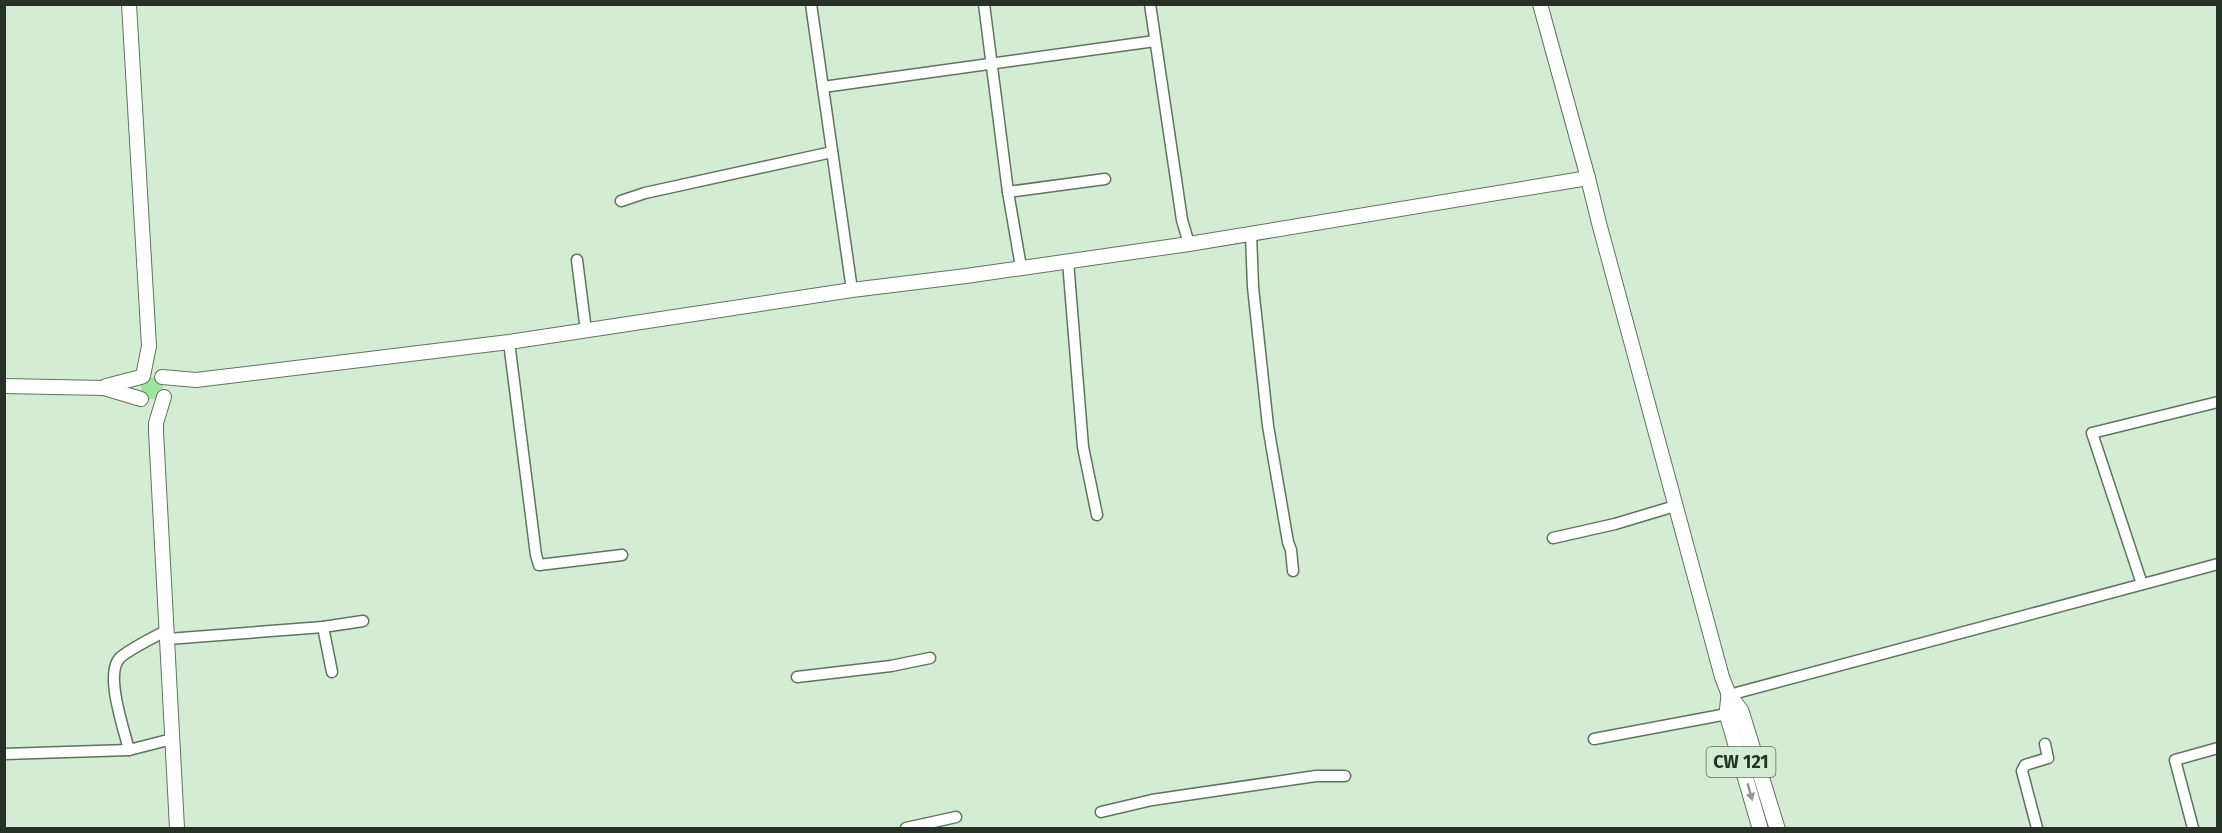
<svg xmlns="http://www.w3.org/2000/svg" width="2222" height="833" font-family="'Fira Sans',sans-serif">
<rect width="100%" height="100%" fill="#d4ecd3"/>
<!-- green -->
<circle fill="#9de59e" cx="152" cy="388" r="11"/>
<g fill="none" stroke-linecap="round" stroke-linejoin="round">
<!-- minor casing -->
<g stroke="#5f745f" stroke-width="13">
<g id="minor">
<path d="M811 4 852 290"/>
<path d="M984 4 1008 192 1021 267"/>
<path d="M1150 4 1182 220 1189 244"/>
<path d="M823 87 1155 41"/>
<path d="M1008 192 1105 179"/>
<path d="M621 201 645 193 832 152"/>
<path d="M1251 234 1253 287 1268 426 1288 542 1291 550 1293 571"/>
<path d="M577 260 586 331"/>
<path d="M1068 261 1083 447 1097 515"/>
<path d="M509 342 536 555 539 565 622 555"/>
<path d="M1553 538 1615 524 1675 506"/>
<path d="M2142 584 2092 433 2218 402"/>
<path d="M323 627 332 672"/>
<path d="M168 639 323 627 363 621"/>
<path d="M797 677 891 666 930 658"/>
<path d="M1729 695 2218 564"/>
<path d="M1594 739 1727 714"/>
<path d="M129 750C124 729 105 676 119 659 125 651 157 636 167 630"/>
<path d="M4 754 129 750 172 739"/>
<path d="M1101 812 1152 800 1316 776H1345"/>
<path d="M906 828 956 817"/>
<path d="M2037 828 2022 771 2025 765 2048 758 2045 744"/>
<path d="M2193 828 2175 760 2218 748"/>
</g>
</g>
<!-- major casing -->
<g stroke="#5f745f" stroke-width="16">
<g id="major">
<path d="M129 4 149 346 143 376"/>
<path d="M1540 4 1588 178 1599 223 1722 677 1729 695"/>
<path d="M162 377 196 380 509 342 852 290 966 276 1189 244 1588 178"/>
<path d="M4 386 104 388 141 399"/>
<path d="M106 386 141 377"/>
<path d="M164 397 156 423V431L177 828"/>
</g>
</g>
<!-- highway casing -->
<g stroke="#5f745f" stroke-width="17">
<g id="highway">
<path d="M1729 695 1741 711 1777 828"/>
<path d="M1729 695 1727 714 1760 828"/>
</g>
</g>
<!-- minor -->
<use href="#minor" stroke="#fff" stroke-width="10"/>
<!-- major -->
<use href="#major" stroke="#fff" stroke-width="14"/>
<!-- highway -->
<use href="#highway" stroke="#fff" stroke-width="15"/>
</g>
<!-- one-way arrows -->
<defs><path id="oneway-solid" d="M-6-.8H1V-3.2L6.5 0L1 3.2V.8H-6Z" transform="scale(1.5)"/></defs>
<use fill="#939893" href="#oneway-solid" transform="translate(1750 792) rotate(74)"/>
<g text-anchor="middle" stroke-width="6" stroke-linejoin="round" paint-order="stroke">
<!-- shield labels -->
<rect fill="#d4ecd3" stroke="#5b695b" stroke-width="1.5" x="1706.5" y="747" width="69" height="30" rx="4.5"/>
<g font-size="18" font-weight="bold" fill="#273127">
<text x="1741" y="768">CW 121</text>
</g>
</g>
<!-- border -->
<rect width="2222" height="833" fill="none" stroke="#273127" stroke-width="12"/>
</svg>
